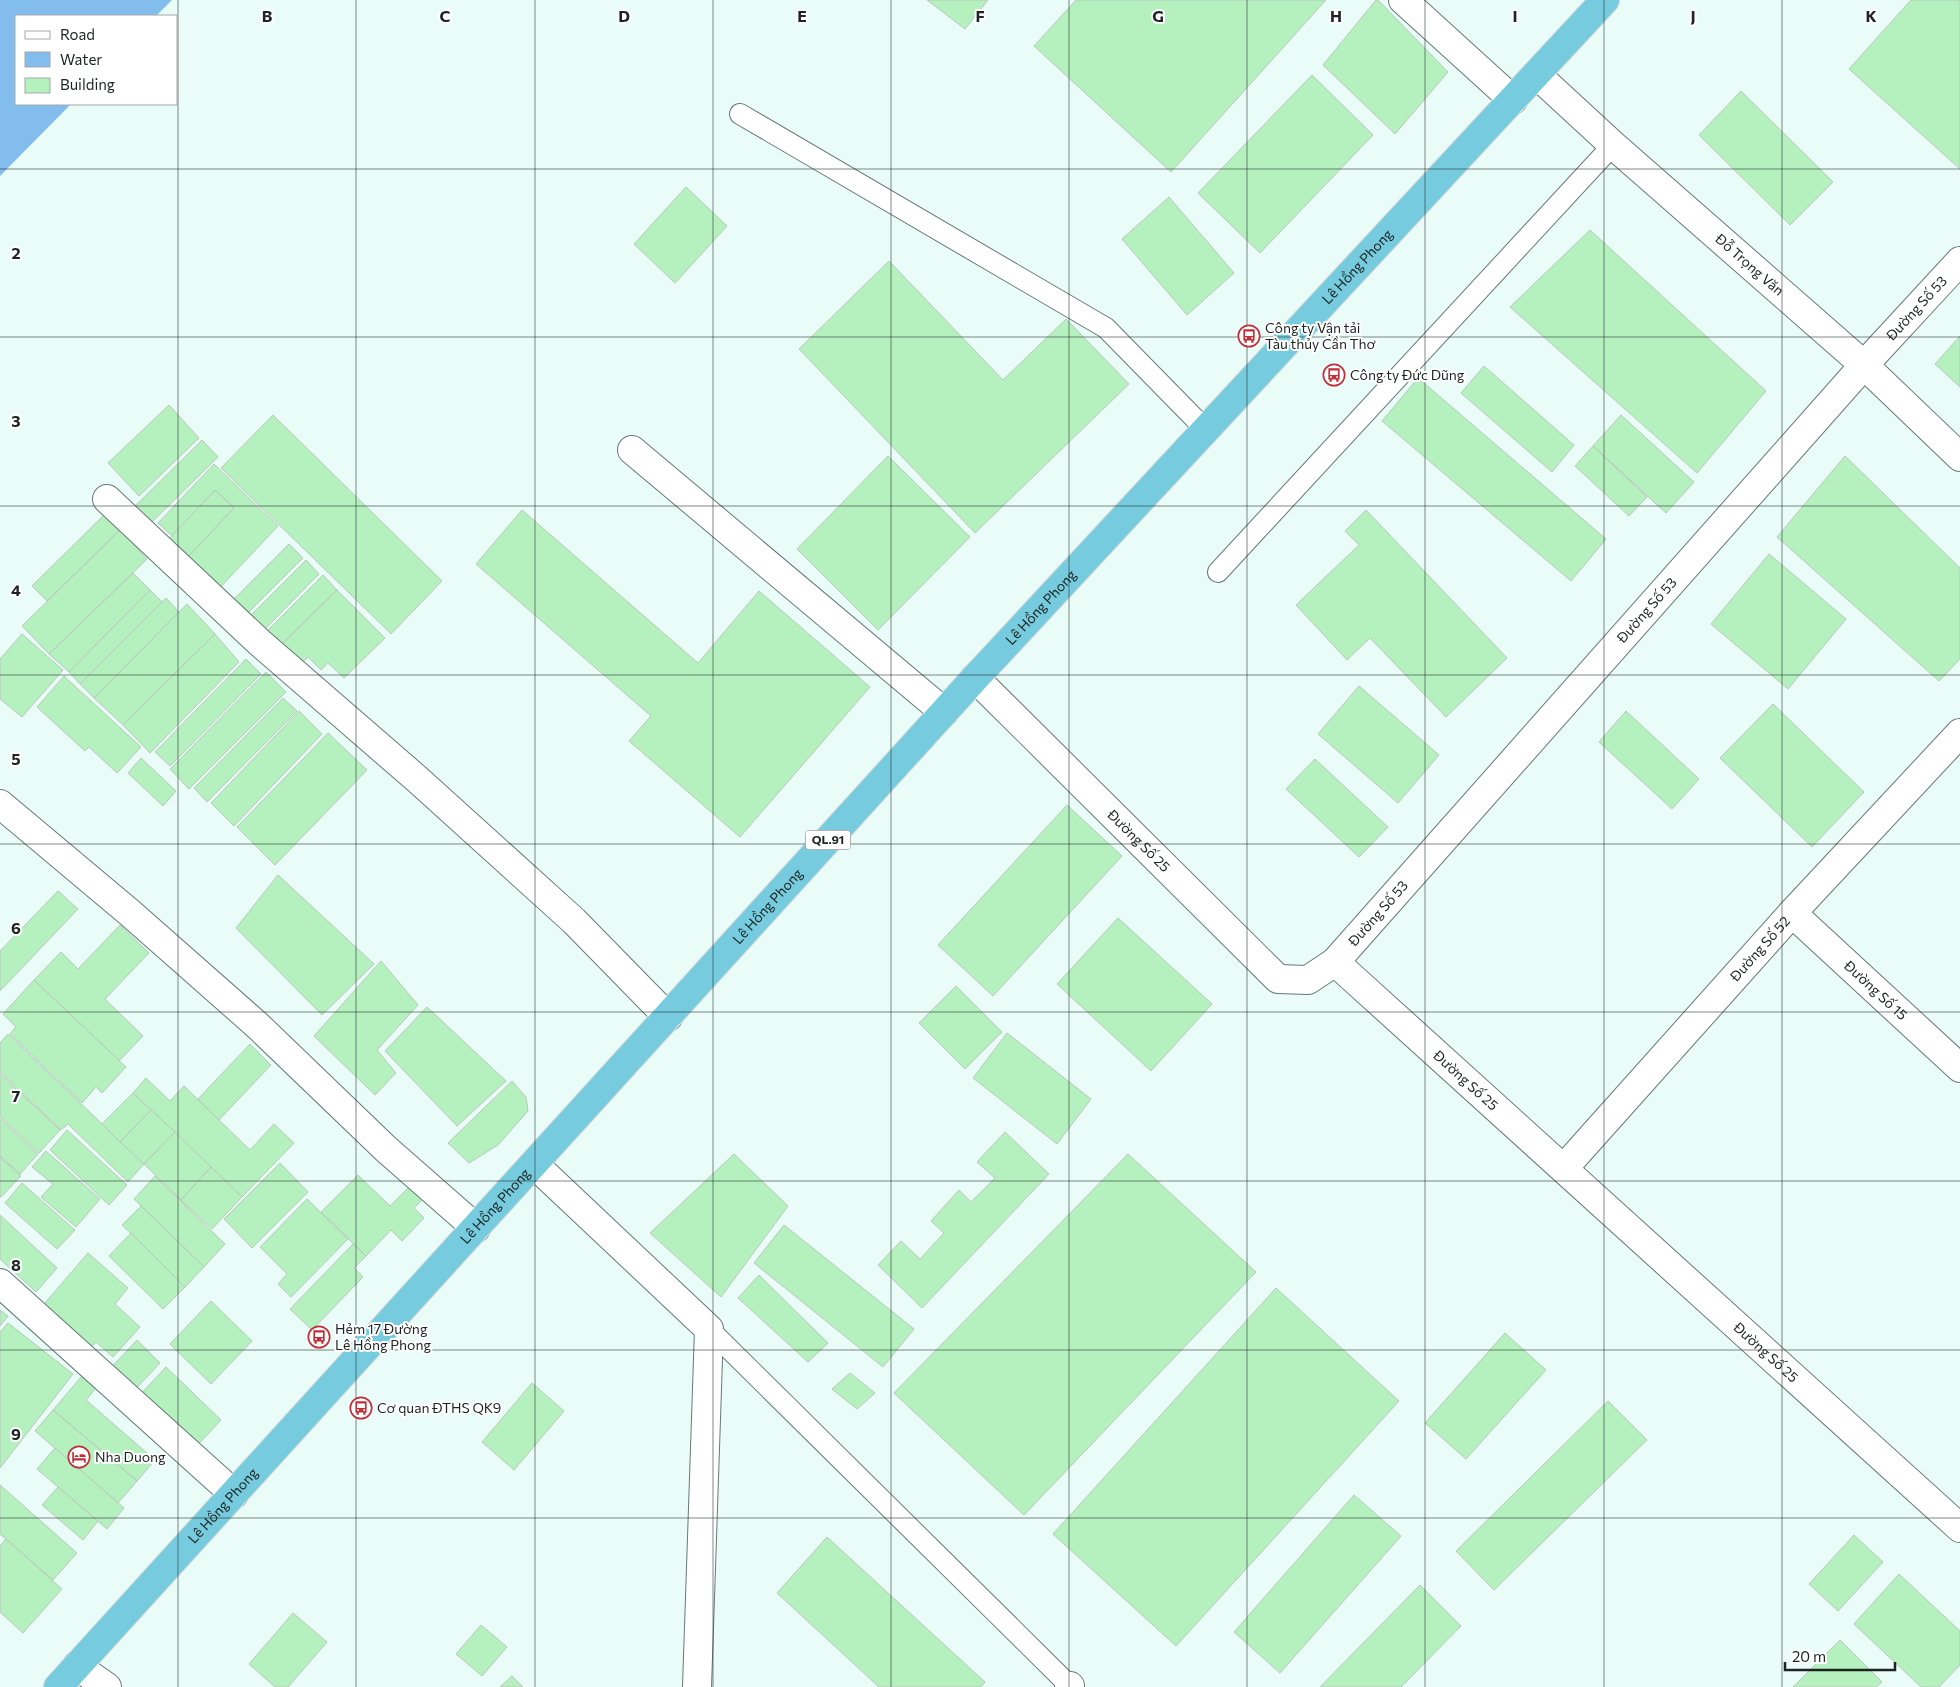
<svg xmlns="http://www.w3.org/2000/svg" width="1960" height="1687" font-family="Commissioner,sans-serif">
<rect width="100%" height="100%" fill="#e9fcf8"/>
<!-- water -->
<path fill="#82bded" d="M0 0H172L156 16H16V104H71L0 176Z"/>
<!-- building -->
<g fill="#b5f1be" stroke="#bac7bb">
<path d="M927 0H988L965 29Z"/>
<path d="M1076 0H1326L1171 172 1034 46Z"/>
<path d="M1376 0H1378L1448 72 1395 134 1323 65Z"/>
<path d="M1911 0H1960V169L1849 69Z"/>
<path d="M1312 75 1373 135 1260 253 1198 193Z"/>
<path d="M1741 91 1833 182 1790 225 1699 135Z"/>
<path d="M686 187 727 226 675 283 634 244Z"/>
<path d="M1169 197 1234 273 1187 315 1122 239Z"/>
<path d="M1590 230 1766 391 1697 473 1510 307Z"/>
<path d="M889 261 1003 380 1066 319 1129 384 975 533 799 349Z"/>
<path d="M1960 336V387L1935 364Z"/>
<path d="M1484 366 1574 445 1552 472 1461 393Z"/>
<path d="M1418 378 1606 539 1571 581 1382 421Z"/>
<path d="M169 405 199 438 139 496 108 463Z"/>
<path d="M273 415 442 581 391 634 221 468Z"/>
<path d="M1621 415 1694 482 1666 513 1593 446Z"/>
<path d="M202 440 218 457 145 529 129 512Z"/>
<path d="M1593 446 1647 497 1629 516 1575 466Z"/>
<path d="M888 456 970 537 878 630 797 549Z"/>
<path d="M1845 456 1960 568V659L1939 681 1777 537Z"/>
<path d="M214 464 278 526 215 593 183 562 234 508 215 490 172 536 158 523Z"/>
<path d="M215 490 234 508 183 562 164 544Z"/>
<path d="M522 510 698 663 759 591 870 687 740 837 629 741 651 716 476 564Z"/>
<path d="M1366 510 1507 658 1446 717 1370 638 1347 660 1296 605 1359 545 1345 531Z"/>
<path d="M104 515 120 530 47 601 32 586Z"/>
<path d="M120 530 147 559 49 654 22 626Z"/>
<path d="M289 544 303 558 245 616 231 602Z"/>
<path d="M1769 554 1846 619 1788 689 1711 624Z"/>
<path d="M306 560 319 574 261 633 247 619Z"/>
<path d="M133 573 150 590 69 672 49 654Z"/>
<path d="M323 575 337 590 275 651 261 637Z"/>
<path d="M150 590 162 602 80 684 69 672Z"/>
<path d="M337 590 385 638 344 678 328 663 321 670 308 657 294 671 275 651Z"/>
<path d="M166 598 179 612 94 698 80 684Z"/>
<path d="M187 604 215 634 123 725 94 698Z"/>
<path d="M22 634 63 670 22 717 0 699V659Z"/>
<path d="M215 634 239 662 150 753 123 725Z"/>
<path d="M246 659 261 674 170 766 155 752Z"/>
<path d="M266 672 286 692 189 789 170 769Z"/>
<path d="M64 676 141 747 117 773 89 747 85 751 37 707Z"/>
<path d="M1359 686 1439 755 1398 803 1318 734Z"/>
<path d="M283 698 297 711 207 802 194 788Z"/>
<path d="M1773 704 1864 792 1812 847 1720 758Z"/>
<path d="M299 711 322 734 234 826 211 803Z"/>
<path d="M1626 711 1699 779 1672 809 1599 742Z"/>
<path d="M328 733 367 770 275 865 237 827Z"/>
<path d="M141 758 176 791 163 806 128 773Z"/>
<path d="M1315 759 1388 827 1359 857 1286 789Z"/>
<path d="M1067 805 1122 856 993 996 938 945Z"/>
<path d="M278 875 374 964 322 1015 236 928Z"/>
<path d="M58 891 78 909 0 991V951Z"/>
<path d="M1118 918 1212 1004 1151 1071 1057 984Z"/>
<path d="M120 925 149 953 105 999 143 1036 119 1061 34 980 61 952 78 969Z"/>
<path d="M381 961 418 1005 377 1050 396 1073 375 1095 314 1036Z"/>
<path d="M34 980 126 1067 102 1093 96 1087 82 1103 10 1034 16 1027 3 1014Z"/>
<path d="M956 986 1002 1032 965 1069 919 1023Z"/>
<path d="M427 1007 506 1081 457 1126 385 1051Z"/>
<path d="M1007 1033 1091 1099 1057 1144 973 1078Z"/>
<path d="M8 1034 144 1164 128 1182 68 1124 61 1130 0 1072V1043Z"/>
<path d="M250 1044 271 1065 219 1120 198 1099Z"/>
<path d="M0 1074 60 1130 39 1153 0 1117Z"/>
<path d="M146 1078 170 1101 184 1086 250 1150 274 1124 294 1143 242 1197 133 1093Z"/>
<path d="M512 1081 526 1097 528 1111 498 1145 469 1163 448 1143Z"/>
<path d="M133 1093 151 1110 120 1142 102 1124Z"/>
<path d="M151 1110 175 1132 144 1164 120 1142Z"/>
<path d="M0 1119 38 1154 20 1174 0 1156Z"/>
<path d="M67 1130 127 1185 109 1205 50 1150Z"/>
<path d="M175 1132 211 1167 181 1200 144 1164Z"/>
<path d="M1005 1132 1049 1174 922 1308 878 1265 901 1241 920 1259 944 1233 931 1221 959 1190 971 1202 995 1178 977 1162Z"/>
<path d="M46 1151 100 1199 76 1227 41 1197 53 1184 32 1167Z"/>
<path d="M734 1154 788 1206 721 1297 650 1233Z"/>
<path d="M1128 1154 1256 1272 1024 1515 894 1393Z"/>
<path d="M0 1157 21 1176 1 1197H0Z"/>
<path d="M280 1163 308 1192 252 1248 224 1219Z"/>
<path d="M211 1167 242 1197 212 1229 181 1200Z"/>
<path d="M358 1175 390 1206 412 1184 425 1197 414 1208 424 1218 402 1241 391 1230 366 1256 321 1212Z"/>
<path d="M155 1176 225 1244 204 1267 134 1199Z"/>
<path d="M22 1183 75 1230 57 1249 5 1203Z"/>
<path d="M307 1199 348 1239 291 1297 278 1284 287 1274 260 1247Z"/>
<path d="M141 1206 204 1267 185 1287 122 1225Z"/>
<path d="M0 1215 57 1268 36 1292 0 1259Z"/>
<path d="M784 1225 914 1329 883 1367 754 1263Z"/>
<path d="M131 1233 185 1287 163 1309 109 1256Z"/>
<path d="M353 1244 366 1256 354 1268 363 1277 312 1330 290 1309Z"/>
<path d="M88 1253 128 1288 115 1304 140 1327 113 1357 96 1342 86 1354 38 1311Z"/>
<path d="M759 1275 828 1343 808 1362 738 1298Z"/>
<path d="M1276 1288 1399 1401 1176 1646 1053 1534Z"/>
<path d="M211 1301 252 1341 211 1384 170 1344Z"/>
<path d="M0 1310 8 1316 0 1326Z"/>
<path d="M8 1323 73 1374 0 1468V1332Z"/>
<path d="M1505 1333 1546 1370 1466 1459 1425 1423Z"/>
<path d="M137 1340 160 1363 130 1395 106 1373Z"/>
<path d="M166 1367 221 1420 193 1450 138 1397Z"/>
<path d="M850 1373 875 1393 857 1409 832 1389Z"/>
<path d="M82 1376 96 1388 86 1400 155 1460 137 1481 53 1410Z"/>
<path d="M532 1383 564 1411 514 1470 482 1442Z"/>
<path d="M1608 1401 1647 1440 1494 1590 1456 1551Z"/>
<path d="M53 1410 137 1481 118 1503 35 1431Z"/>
<path d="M55 1448 124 1508 107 1529 37 1469Z"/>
<path d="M0 1485 77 1553 53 1580 0 1534Z"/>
<path d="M58 1487 98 1521 83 1540 42 1505Z"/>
<path d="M1354 1495 1401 1536 1280 1673 1234 1632Z"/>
<path d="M1854 1535 1883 1562 1838 1611 1809 1584Z"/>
<path d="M827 1537 985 1682 981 1687H879L777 1593Z"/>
<path d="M6 1539 62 1589 23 1633 0 1612V1546Z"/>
<path d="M1899 1574 1960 1631V1665L1939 1687H1921L1854 1624Z"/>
<path d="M1420 1585 1461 1626 1401 1687H1320Z"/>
<path d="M293 1613 327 1642 288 1687H275L249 1664Z"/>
<path d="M481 1625 507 1647 482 1676 456 1654Z"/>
<path d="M1840 1640 1882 1682 1876 1687H1793Z"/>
<path d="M512 1676 523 1687H500Z"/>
</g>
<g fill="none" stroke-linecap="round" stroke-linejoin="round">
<!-- service casing -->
<g stroke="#677975" stroke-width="22">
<g id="service">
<path d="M740 114 1106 328 1206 430"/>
<path d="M1218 572 1613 145"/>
<path d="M709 1329 1071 1687"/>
</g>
</g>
<!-- minor casing -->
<g stroke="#677975" stroke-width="30">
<g id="minor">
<path d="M1403 0 1513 100"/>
<path id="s1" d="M1537 75 1613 145 1864 365 1960 457"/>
<path d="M632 450 944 712"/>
<path d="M107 499 259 642 417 779 574 921 668 1017"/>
<path id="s2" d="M975 678 1278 979 1308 980 1335 962 1960 1528"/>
<path d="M0 804 130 913 257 1025 386 1149 476 1228"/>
<path id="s3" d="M1792 913 1960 1068"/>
<path id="s4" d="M1335 962 1864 365 1960 261"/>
<path d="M534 1164 709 1329 697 1687"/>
<path id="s5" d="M1564 1168 1792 913 1960 733"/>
<path d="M0 1283 234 1494"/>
<path d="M77 1666 107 1687"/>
<path d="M1069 1687 1070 1686"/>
</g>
</g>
<!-- trunk casing -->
<g stroke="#d6d8d7" stroke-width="30">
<g id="trunk">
<path id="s6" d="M58 1687 975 678 1605 0"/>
</g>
</g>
<!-- service -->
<use href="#service" stroke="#fff" stroke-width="20"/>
<!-- minor -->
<use href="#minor" stroke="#fff" stroke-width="28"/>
<!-- trunk -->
<use href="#trunk" stroke="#76ccde" stroke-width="28"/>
</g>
<!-- grid -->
<path fill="none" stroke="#1d2422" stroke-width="1" stroke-opacity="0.55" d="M178 0V1687M356 0V1687M535 0V1687M713 0V1687M891 0V1687M1069 0V1687M1247 0V1687M1425 0V1687M1604 0V1687M1782 0V1687M0 169H1960M0 337H1960M0 506H1960M0 675H1960M0 844H1960M0 1012H1960M0 1181H1960M0 1350H1960M0 1518H1960"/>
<!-- icons -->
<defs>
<g id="bus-ring" transform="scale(1.125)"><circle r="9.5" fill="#fff" stroke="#c0303a" stroke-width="1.5"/><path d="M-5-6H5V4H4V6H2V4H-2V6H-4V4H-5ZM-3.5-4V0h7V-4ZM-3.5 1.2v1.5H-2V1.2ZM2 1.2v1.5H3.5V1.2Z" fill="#c0303a"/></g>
<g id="hotel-ring" transform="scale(1.125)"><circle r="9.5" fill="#fff" stroke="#c0303a" stroke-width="1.5"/><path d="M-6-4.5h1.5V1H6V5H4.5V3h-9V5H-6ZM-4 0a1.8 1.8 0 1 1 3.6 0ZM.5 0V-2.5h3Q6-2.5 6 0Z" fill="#c0303a"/></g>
</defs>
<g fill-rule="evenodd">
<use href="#bus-ring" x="1249" y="336"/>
<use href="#bus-ring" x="1334" y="375"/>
<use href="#bus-ring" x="319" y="1337"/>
<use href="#bus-ring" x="361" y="1408"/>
<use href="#hotel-ring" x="79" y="1457"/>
</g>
<g text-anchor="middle" stroke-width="4" stroke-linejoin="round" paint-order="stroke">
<!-- shield labels -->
<rect fill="#fff" stroke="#616664" stroke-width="1" x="805.5" y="830.5" width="45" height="19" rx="4"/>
<g font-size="12" font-weight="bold" fill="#1d2422">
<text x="828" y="844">QL.91</text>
</g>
<!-- street labels -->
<g font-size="14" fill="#1d2422" stroke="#fff">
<text dy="5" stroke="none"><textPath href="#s1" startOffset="285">Đỗ Trọng Văn</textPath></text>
<text dy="5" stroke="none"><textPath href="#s6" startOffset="1925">Lê Hồng Phong</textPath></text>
<text dy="5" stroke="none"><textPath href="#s4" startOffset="875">Đường Số 53</textPath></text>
<text dy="5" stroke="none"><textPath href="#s6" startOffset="1460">Lê Hồng Phong</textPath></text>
<text dy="5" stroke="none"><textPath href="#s4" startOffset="470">Đường Số 53</textPath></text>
<text dy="5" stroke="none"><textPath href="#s2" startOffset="231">Đường Số 25</textPath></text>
<text dy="5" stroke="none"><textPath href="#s6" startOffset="1055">Lê Hồng Phong</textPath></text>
<text dy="5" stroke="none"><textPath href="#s4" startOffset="65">Đường Số 53</textPath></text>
<text dy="5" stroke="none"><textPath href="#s5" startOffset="294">Đường Số 52</textPath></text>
<text dy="5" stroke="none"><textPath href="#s3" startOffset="114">Đường Số 15</textPath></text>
<text dy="5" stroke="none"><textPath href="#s2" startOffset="666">Đường Số 25</textPath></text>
<text dy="5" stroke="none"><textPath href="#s6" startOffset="650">Lê Hồng Phong</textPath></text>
<text dy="5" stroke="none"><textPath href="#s2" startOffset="1071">Đường Số 25</textPath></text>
<text dy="5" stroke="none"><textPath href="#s6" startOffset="245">Lê Hồng Phong</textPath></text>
</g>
<!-- poi labels -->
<g font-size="14" fill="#1d2422" stroke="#fff" text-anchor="start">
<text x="1265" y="333">Công ty Vận tải<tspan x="1265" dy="16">Tàu thủy Cần Thơ</tspan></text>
<text x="1350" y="380">Công ty Đức Dũng</text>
<text x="335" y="1334">Hẻm 17 Đường<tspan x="335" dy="16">Lê Hồng Phong</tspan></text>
<text x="377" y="1413">Cơ quan ĐTHS QK9</text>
<text x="95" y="1462">Nha Duong</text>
</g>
</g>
<g font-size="16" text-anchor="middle" font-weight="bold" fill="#1d2422" stroke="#fff" stroke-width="4" stroke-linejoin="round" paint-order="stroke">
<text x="267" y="22">B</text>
<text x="445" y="22">C</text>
<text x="624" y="22">D</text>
<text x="802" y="22">E</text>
<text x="980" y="22">F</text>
<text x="1158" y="22">G</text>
<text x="1336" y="22">H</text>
<text x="1515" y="22">I</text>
<text x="1693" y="22">J</text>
<text x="1871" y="22">K</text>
<text x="16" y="259">2</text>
<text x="16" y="427">3</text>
<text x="16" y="596">4</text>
<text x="16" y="765">5</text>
<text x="16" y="934">6</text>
<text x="16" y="1102">7</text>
<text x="16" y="1271">8</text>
<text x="16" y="1440">9</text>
</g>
<!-- legend -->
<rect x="15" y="15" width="162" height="90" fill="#ffffff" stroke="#a5a7a7"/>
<rect x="25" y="31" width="25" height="8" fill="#ffffff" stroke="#a5a7a7"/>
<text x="60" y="40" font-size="15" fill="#1d2422">Road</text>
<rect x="25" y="52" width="25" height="15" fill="#82bded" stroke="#a5a7a7"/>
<text x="60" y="65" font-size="15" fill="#1d2422">Water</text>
<rect x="25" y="78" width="25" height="15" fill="#b5f1be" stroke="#a5a7a7"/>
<text x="60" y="90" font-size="15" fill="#1d2422">Building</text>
<!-- scale -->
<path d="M1785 1662v8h110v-8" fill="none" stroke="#1d2422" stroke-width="2.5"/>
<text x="1792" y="1662" font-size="15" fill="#1d2422" stroke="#ffffff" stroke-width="4" paint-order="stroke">20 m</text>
</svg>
